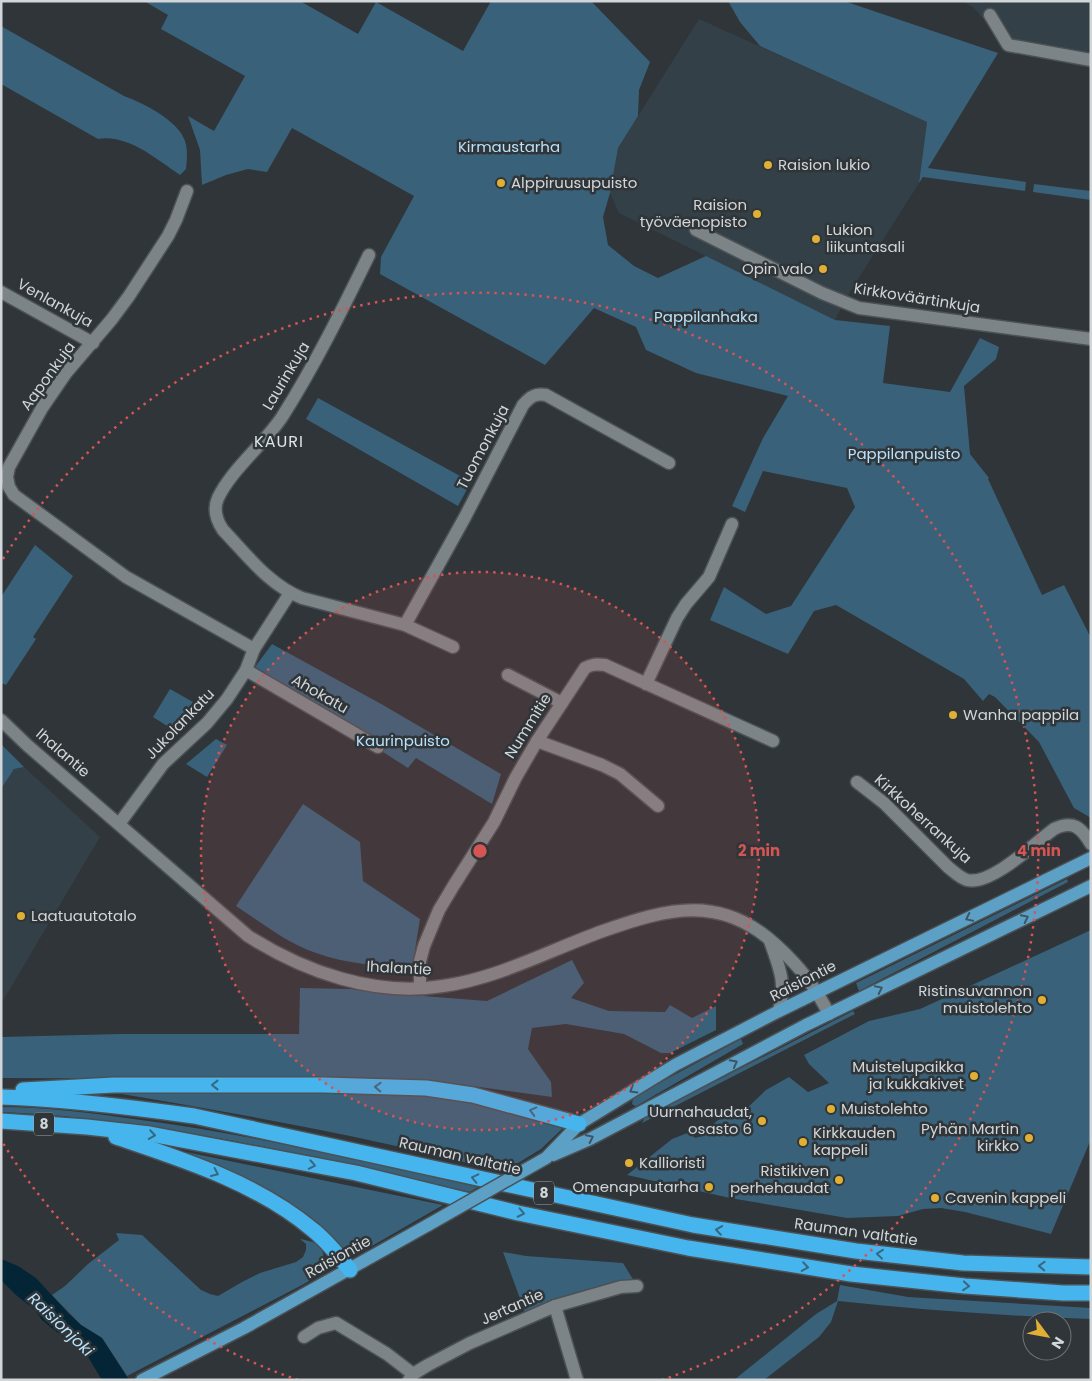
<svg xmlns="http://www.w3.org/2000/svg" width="1092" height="1381" font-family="Poppins,sans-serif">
<rect width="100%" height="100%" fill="#2f3538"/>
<!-- built -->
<g fill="#344047">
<path d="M963 1H1091V52L1001 39 974 8Z"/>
<path d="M699 19 927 122 919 183 848 295 835 320 619 213 610 193 618 148Z"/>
<path d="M24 767 100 837 1 1004V789L14 769Z"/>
</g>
<!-- green -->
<g fill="#396179">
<path d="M144 1H300L358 34 376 2 463 51 491 1H591L650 62 639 90 638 116 618 148 610 193 603 217 608 245 634 266 658 278 706 256 835 320 890 326 883 383 950 392 980 338 999 347 996 359 964 386 970 454 989 478 988 479 1042 595 1064 585 1091 638V818L1074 808 1039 742 995 697 989 694 983 701 964 679 836 605 814 611 788 654 710 620 724 587 766 614 791 606 855 507 847 488 763 471 745 512 732 506 763 438 788 396 696 373 646 350 636 327 594 308 545 365 380 274 381 257 414 196 292 128 267 172 248 169 226 175 202 185 200 150 188 116 214 131 245 76 161 29 168 15Z"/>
<path d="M728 1H844L998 53 928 168 1026 182 1025 191 923 177 919 183 927 122 760 46 740 22Z"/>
<path d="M1 26 124 96C143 103 178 120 185 141 188 150 187 160 186 169L180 175C156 159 128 134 98 139L1 84Z"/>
<path d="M1034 184 1091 191V200L1033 192Z"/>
<path d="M318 398 471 482 458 506 306 419Z"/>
<path d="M35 545 73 576 33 637 36 639 6 685 1 683V597Z"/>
<path d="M272 644 383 705 501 774 492 804 416 758 408 768 383 752V744L255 667Z"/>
<path d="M170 689 193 702 175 731 153 717Z"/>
<path d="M216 739 227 745 207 777 186 764Z"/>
<path d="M1 744 24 767 14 769 1 789Z"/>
<path d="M303 804 360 842 363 881 420 919 412 969C380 966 346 964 316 953 287 943 262 923 236 906Z"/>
<path d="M1067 879 1068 882 859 991 856 983Z"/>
<path d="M1091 930V1139L1051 1234 965 1212 941 1208 923 1209 898 1216 847 1218 730 1198 627 1175 672 1139 690 1132 695 1138 702 1136 708 1128 722 1117 732 1116 745 1110 766 1090 789 1077 808 1092 829 1083 809 1064 804 1055 869 1021 920 1009Z"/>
<path d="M572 960 584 983 571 998 609 1011 665 1012 670 1005 692 1018 716 1006V1030L670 1053H661L624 1034 566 1024 532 1028 528 1049 551 1082 552 1097 428 1080 1 1078V1037L120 1034H299L300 988 351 989 411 996H423L487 1001Z"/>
<path d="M853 1011 855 1014 642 1123 645 1117Z"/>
<path d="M741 1039 743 1044 638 1105 635 1106 632 1104 633 1099 637 1095Z"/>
<path d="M116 1091 246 1094H405L442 1096 472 1101 558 1125 562 1129 541 1149 503 1172C375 1138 246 1115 116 1093Z"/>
<path d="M1 1107C46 1107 90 1113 134 1119 250 1134 364 1161 478 1187L470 1192C412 1178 353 1166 295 1153 198 1133 101 1116 1 1112Z"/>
<path d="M186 1152 443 1205 358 1254H350C337 1245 328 1230 314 1220 276 1191 230 1171 186 1152Z"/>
<path d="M116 1233 142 1235 201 1290 210 1294 218 1296 242 1282 260 1273 296 1262 303 1257 306 1250V1244L300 1239C305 1240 311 1241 315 1243 327 1249 325 1266 317 1275 313 1279 308 1281 304 1284L127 1376 102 1338 81 1325 52 1295 65 1286 88 1264 119 1240Z"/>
<path d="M503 1252 526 1256 623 1263 634 1281 526 1315Z"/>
<path d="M840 1285 908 1297 1091 1308V1319C1006 1316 922 1310 838 1301L831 1322 819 1337 764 1380H734L816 1314 837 1301Z"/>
</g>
<!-- water -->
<path fill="#042535" d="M1 1259 18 1266 36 1278 68 1313 81 1325 102 1338 129 1380H102L85 1352 68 1341 42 1320 35 1310 16 1295 1 1280Z"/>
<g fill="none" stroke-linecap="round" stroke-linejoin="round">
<!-- minor casing -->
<g stroke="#4b5154" stroke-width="15">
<g id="minor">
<path d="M990 15 1008 45 1091 60"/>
<path d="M187 191 176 220 168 236 129 296 112 319 66 373 42 408 9 467 7 477 9 487 14 495 126 577 254 649"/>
<path d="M696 230 822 293 859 308 1091 339"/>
<path d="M369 255C342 310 315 365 282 417 264 444 231 470 218 498 213 509 217 521 223 530 247 555 269 585 302 598L405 625 453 647"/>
<path d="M1 292 93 343"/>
<path d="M405 625 465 517 523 405C530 397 535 393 546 395L669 463"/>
<path d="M246 670 378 747"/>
<path d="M508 675 562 703"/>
<path d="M646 684 677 618 686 604 709 577 732 524"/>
<path d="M1 720 27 745 248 936C305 972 375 997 443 986 499 978 550 950 603 931 668 908 721 894 776 945 800 967 814 985 829 1014"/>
<path d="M537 741 602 765 620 774 658 806"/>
<path d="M857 782 884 803 948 867C953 871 960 878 967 880 991 886 1036 842 1054 829 1073 820 1081 827 1091 844"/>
<path d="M119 824 163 764 207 723 227 699 246 670 254 649 290 593"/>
<path d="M770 941C780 970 786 980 779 1011"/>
<path d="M420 987V961L424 946 439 910 454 885 494 822 516 777 537 741 585 668C592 664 597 664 605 665L773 741"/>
<path d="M555 1306 577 1380"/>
<path d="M304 1337 318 1328 336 1323 387 1354 413 1374"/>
<path d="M409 1380 413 1374 428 1365 470 1343 555 1306 621 1287 637 1286"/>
</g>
</g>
<!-- major casing -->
<g stroke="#4b5154" stroke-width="15">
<g id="major">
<path d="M553 1155 590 1139 806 1025 1091 886"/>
<path d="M546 1158 579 1124 675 1065 779 1011 1091 858"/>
<path d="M142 1380 244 1328 428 1225"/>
</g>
</g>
<!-- highway casing -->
<g stroke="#4b5154" stroke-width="18">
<g id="highway">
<path d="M23 1090 114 1085H324L426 1088 473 1095 579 1124"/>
<path d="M1 1097C66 1099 130 1107 194 1116L693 1225 856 1251 963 1263 1091 1267"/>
<path d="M1 1121 87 1127 150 1134 356 1173 518 1213 688 1248 851 1274 965 1286 1063 1293H1091"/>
<path d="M116 1137C184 1160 257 1183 313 1230 327 1241 339 1256 350 1270"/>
</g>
</g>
<!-- minor -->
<use href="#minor" stroke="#7d8488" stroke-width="12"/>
<!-- major -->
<use href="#major" stroke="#5ca1c5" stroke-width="12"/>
<!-- highway -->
<use href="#highway" stroke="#46b4ed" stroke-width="15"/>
<!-- major-bridge casing -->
<g stroke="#4b5154" stroke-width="15" stroke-linecap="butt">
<path id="major-bridge" d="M428 1225 546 1158"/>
</g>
<!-- major-bridge -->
<use href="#major-bridge" stroke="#5ca1c5" stroke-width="12"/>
</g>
<!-- one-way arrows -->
<defs><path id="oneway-chevron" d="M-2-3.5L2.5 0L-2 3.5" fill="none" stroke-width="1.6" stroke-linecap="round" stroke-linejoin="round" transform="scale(1.25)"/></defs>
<g stroke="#3c5562">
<use href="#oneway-chevron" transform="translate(969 918) rotate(154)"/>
<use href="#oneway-chevron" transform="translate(1025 918) rotate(-26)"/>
<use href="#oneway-chevron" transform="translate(879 989) rotate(-26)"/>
<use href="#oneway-chevron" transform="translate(734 1063) rotate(-28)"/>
<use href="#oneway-chevron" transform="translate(633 1090) rotate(149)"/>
<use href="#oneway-chevron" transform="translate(590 1138) rotate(-26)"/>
</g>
<g stroke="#386880">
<use href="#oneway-chevron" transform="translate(215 1085) rotate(180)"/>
<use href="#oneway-chevron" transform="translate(378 1087) rotate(-178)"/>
<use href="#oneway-chevron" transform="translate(533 1111) rotate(-165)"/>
<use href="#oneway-chevron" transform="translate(152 1135) rotate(9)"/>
<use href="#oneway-chevron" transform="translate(312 1165) rotate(11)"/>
<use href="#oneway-chevron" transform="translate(215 1173) rotate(25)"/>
<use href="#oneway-chevron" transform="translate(475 1178) rotate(-167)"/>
<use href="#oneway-chevron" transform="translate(521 1213) rotate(12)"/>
<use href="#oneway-chevron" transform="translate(719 1230) rotate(-171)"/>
<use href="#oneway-chevron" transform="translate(880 1254) rotate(-174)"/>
<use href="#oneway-chevron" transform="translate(1042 1266) rotate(-178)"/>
<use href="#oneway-chevron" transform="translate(805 1267) rotate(9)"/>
<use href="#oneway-chevron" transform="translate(966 1286) rotate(5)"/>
</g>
<!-- distance rings -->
<circle cx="480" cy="851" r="279" fill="#d55454" fill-opacity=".12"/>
<g fill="none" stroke="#d55454" stroke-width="2.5" stroke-dasharray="2.5 5">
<circle cx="480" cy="851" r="279"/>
<path d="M298 1380A559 559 0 0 1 3 1143M3 559A559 559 0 1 1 662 1380"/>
</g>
<!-- markers -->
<g fill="#e1af34" stroke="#2f3538" stroke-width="2">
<circle cx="768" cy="165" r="5"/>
<circle cx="501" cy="183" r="5"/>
<circle cx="757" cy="214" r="5"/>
<circle cx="816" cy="239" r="5"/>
<circle cx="823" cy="269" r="5"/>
<circle cx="953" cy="715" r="5"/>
<circle cx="21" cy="916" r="5"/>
<circle cx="1042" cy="1000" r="5"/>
<circle cx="974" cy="1076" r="5"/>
<circle cx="831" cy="1109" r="5"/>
<circle cx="762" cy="1121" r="5"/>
<circle cx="1029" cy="1138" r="5"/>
<circle cx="803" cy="1142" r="5"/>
<circle cx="629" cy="1163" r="5"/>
<circle cx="839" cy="1180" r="5"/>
<circle cx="709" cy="1187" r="5"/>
<circle cx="935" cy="1198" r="5"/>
</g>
<g text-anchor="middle" stroke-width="5" stroke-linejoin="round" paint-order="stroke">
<!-- shield labels -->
<g fill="#2f3538" stroke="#a1a6a8" stroke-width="1">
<rect x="34" y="1112.5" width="20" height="23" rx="4"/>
<rect x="534" y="1181.5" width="20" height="23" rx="4"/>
</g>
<g font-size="14" font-weight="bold" fill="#d2d6d8">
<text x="44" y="1129">8</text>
<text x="544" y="1198">8</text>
</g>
<!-- park labels -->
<g font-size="15" fill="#b9e1fa" stroke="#2f3538">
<text x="509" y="152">Kirmaustarha</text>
<text x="706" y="322">Pappilanhaka</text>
<text x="904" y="459">Pappilanpuisto</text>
<text x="403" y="746">Kaurinpuisto</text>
</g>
<!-- poi labels -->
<g font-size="15" fill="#d2d6d8" stroke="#2f3538" text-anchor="start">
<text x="778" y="170">Raision lukio</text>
<text x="511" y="188">Alppiruusupuisto</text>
<text x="747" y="210" text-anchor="end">Raision<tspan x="747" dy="17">työväenopisto</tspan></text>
<text x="826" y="235">Lukion<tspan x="826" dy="17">liikuntasali</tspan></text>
<text x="813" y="274" text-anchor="end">Opin valo</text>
<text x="963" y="720">Wanha pappila</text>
<text x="31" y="921">Laatuautotalo</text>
<text x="1032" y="996" text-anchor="end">Ristinsuvannon<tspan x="1032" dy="17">muistolehto</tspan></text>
<text x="964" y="1072" text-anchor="end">Muistelupaikka<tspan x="964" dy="17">ja kukkakivet</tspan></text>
<text x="841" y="1114">Muistolehto</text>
<text x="752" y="1117" text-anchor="end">Uurnahaudat,<tspan x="752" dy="17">osasto 6</tspan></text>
<text x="1019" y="1134" text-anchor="end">Pyhän Martin<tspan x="1019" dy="17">kirkko</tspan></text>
<text x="813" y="1138">Kirkkauden<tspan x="813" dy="17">kappeli</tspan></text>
<text x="639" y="1168">Kallioristi</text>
<text x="829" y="1176" text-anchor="end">Ristikiven<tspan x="829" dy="17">perhehaudat</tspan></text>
<text x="699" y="1192" text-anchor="end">Omenapuutarha</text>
<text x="945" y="1203">Cavenin kappeli</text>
</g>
<!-- street labels -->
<g font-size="15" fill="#d2d6d8" stroke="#2f3538">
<text transform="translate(917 298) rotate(9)" y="5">Kirkkoväärtinkuja</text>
<text transform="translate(55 303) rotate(29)" y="5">Venlankuja</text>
<text transform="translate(48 376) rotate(-54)" y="5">Aaponkuja</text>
<text transform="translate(286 376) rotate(-59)" y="5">Laurinkuja</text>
<text transform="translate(483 447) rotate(-62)" y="5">Tuomonkuja</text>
<text transform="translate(320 694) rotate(30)" y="5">Ahokatu</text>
<text transform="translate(180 724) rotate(-46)" y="5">Jukolankatu</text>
<text transform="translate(528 726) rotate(-58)" y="5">Nummitie</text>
<text transform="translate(63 753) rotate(41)" y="5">Ihalantie</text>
<text transform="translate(923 819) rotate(42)" y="5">Kirkkoherrankuja</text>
<text transform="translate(399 968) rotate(3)" y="5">Ihalantie</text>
<text transform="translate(803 981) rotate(-27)" y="5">Raisiontie</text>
<text transform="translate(460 1156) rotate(13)" y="5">Rauman valtatie</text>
<text transform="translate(856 1232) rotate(8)" y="5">Rauman valtatie</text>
<text transform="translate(338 1257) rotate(-29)" y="5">Raisiontie</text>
<text transform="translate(512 1307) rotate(-24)" y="5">Jertantie</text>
</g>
<!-- neighbourhood labels -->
<g font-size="16" letter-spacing="1" fill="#dde4e9" stroke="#2f3538">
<text x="279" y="447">KAURI</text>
</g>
<!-- water labels -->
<g font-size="16" font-style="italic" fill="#b9e2fb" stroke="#2f3538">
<text transform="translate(61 1324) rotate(44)" y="6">Raisionjoki</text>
</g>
</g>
<circle cx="480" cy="851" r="8" fill="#d55454" stroke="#2f3538" stroke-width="2.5"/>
<g font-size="15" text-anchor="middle" font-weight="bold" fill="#d55454" stroke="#2f3538" stroke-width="5" stroke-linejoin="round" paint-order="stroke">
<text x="759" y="856">2 min</text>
<text x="1039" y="856">4 min</text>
</g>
<!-- border -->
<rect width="1092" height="1381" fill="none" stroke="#d2d6d8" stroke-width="5"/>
<!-- north arrow -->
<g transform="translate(1047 1336) rotate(122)"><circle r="24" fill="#2f3538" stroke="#707578"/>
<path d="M0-4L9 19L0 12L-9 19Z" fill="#e1af34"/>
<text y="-8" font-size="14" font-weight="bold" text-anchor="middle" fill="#d2d6d8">N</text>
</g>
</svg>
